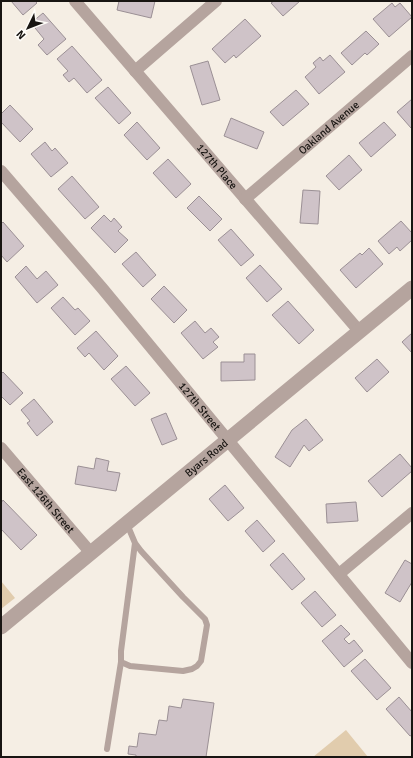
<svg xmlns="http://www.w3.org/2000/svg" width="413" height="758" font-family="Signika,sans-serif">
<rect width="100%" height="100%" fill="#f5eee4"/>
<!-- green -->
<g fill="#e1ccad">
<path d="M1 581 15 598 1 609Z"/>
<path d="M346 730 368 757H313Z"/>
</g>
<!-- building -->
<g fill="#cfc3c8" stroke="#9b9095">
<path d="M11 1H35L37 3 23 15Z"/>
<path d="M119 1H155L151 18 117 10Z"/>
<path d="M274 1H300L283 16 271 3Z"/>
<path d="M392 3 395 7 400 3 412 17 389 37 373 19Z"/>
<path d="M43 13 66 39 47 55 38 45 44 39 31 23Z"/>
<path d="M245 19 261 36 236 58 234 55 225 63 212 49Z"/>
<path d="M366 31 379 44 367 55 365 53 352 65 341 53Z"/>
<path d="M72 46 102 80 87 93 74 78 69 82 63 75 68 71 57 59Z"/>
<path d="M330 55 345 72 319 94 305 77 316 67 313 63 320 57 323 61Z"/>
<path d="M208 61 220 100 202 105 190 66Z"/>
<path d="M108 87 131 113 119 124 95 98Z"/>
<path d="M296 90 309 104 283 126 270 112Z"/>
<path d="M412 99V128H411L397 112Z"/>
<path d="M10 105 33 129 20 142 1 122V114Z"/>
<path d="M231 118 264 132 257 149 224 136Z"/>
<path d="M137 122 160 148 147 160 124 135Z"/>
<path d="M384 122 396 135 371 157 359 143Z"/>
<path d="M45 142 52 151 55 148 68 163 51 177 31 154Z"/>
<path d="M349 155 362 170 339 190 326 176Z"/>
<path d="M168 159 191 184 176 198 153 173Z"/>
<path d="M72 176 99 207 85 219 58 189Z"/>
<path d="M303 190 320 191 318 224 300 223Z"/>
<path d="M199 196 222 219 210 231 187 208Z"/>
<path d="M104 215 111 222 114 218 122 227 118 231 128 240 115 253 91 228Z"/>
<path d="M401 221 412 233V240L400 251 397 247 389 254 378 241Z"/>
<path d="M3 222 24 246 7 262 1 255V224Z"/>
<path d="M231 229 254 255 241 266 218 240Z"/>
<path d="M369 248 383 264 356 288 340 270 360 253 362 255Z"/>
<path d="M136 252 156 275 143 287 122 264Z"/>
<path d="M260 265 282 289 267 302 246 278Z"/>
<path d="M26 266 37 279 46 271 58 285 37 303 15 277Z"/>
<path d="M164 286 187 310 174 323 151 299Z"/>
<path d="M63 297 75 310 78 308 90 321 75 335 51 308Z"/>
<path d="M288 301 314 330 299 344 272 315Z"/>
<path d="M195 321 205 333 211 328 219 337 213 342 218 347 203 359 181 333Z"/>
<path d="M96 331 118 356 104 370 89 353 85 357 77 348Z"/>
<path d="M412 333V353L402 342Z"/>
<path d="M244 354H255V380L221 381V362H244Z"/>
<path d="M377 359 389 372 367 392 355 378Z"/>
<path d="M126 366 150 393 135 406 111 379Z"/>
<path d="M3 372 23 393 10 405 1 396V374Z"/>
<path d="M34 399 53 422 37 436 27 423 30 421 21 410Z"/>
<path d="M166 413 177 439 162 445 151 419Z"/>
<path d="M306 419 323 440 309 451 304 445 290 467 275 457 292 430Z"/>
<path d="M400 454 412 468V471L382 497 368 481Z"/>
<path d="M96 458 109 461 107 471 120 473 116 491 75 484 78 466 94 469Z"/>
<path d="M225 485 244 508 228 521 209 499Z"/>
<path d="M3 500 37 535 21 550 1 529V503Z"/>
<path d="M356 502 358 521 327 523 326 504Z"/>
<path d="M257 520 275 541 263 552 245 531Z"/>
<path d="M283 553 305 579 292 590 270 565Z"/>
<path d="M405 560 412 564V582L400 602 385 593Z"/>
<path d="M315 591 336 615 322 627 301 603Z"/>
<path d="M341 625 350 634 344 639 349 644 354 640 363 651 344 667 322 641Z"/>
<path d="M365 659 391 688 377 700 351 671Z"/>
<path d="M399 697 412 712V735L410 736 386 709Z"/>
<path d="M183 699 214 703 206 757H136V755L128 754 129 746 137 747 139 733 156 735 159 720 167 721 169 706 181 708Z"/>
</g>
<g fill="none" stroke-linecap="round" stroke-linejoin="round">
<!-- service -->
<g stroke="#b5a49e" stroke-width="6">
<path d="M127 524 135 543 141 551 183 597 205 619 207 625 201 661 197 666 192 669 183 671 130 666 121 662V651L135 543"/>
<path d="M107 749 121 662"/>
</g>
<!-- minor -->
<g stroke="#b5a49e" stroke-width="12">
<path id="s1" d="M75 1 360 332"/>
<path d="M135 71 216 1"/>
<path id="s2" d="M1 171 102 288 412 663"/>
<path id="s3" d="M245 199 412 56"/>
<path id="s4" d="M1 448 91 553"/>
<path d="M339 574 412 513"/>
</g>
<!-- tertiary -->
<path stroke="#b5a49e" stroke-width="15" id="s5" d="M1 627 412 288"/>
</g>
<g text-anchor="middle" stroke-width="4" stroke-linejoin="round" paint-order="stroke">
<!-- street labels -->
<g font-size="11" fill="#181512" stroke="#fefcf8">
<text dy="4" stroke="none"><textPath href="#s3" startOffset="110">Oakland Avenue</textPath></text>
<text dy="4" stroke="none"><textPath href="#s1" startOffset="218">127th Place</textPath></text>
<text dy="4" stroke="none"><textPath href="#s2" startOffset="308">127th Street</textPath></text>
<text dy="4" stroke="none"><textPath href="#s5" startOffset="266">Byars Road</textPath></text>
<text dy="4" stroke="none"><textPath href="#s4" startOffset="69">East 126th Street</textPath></text>
</g>
</g>
<!-- border -->
<rect width="413" height="758" fill="none" stroke="#181512" stroke-width="4"/>
<!-- north arrow -->
<g transform="translate(28 28) rotate(227)" stroke="#fefcf8" stroke-width="3" paint-order="stroke">
<path d="M0-3L7 15L0 10L-7 15Z" fill="#181512"/>
<text y="-6" font-size="11" font-weight="bold" text-anchor="middle" fill="#181512">N</text>
</g>
</svg>
